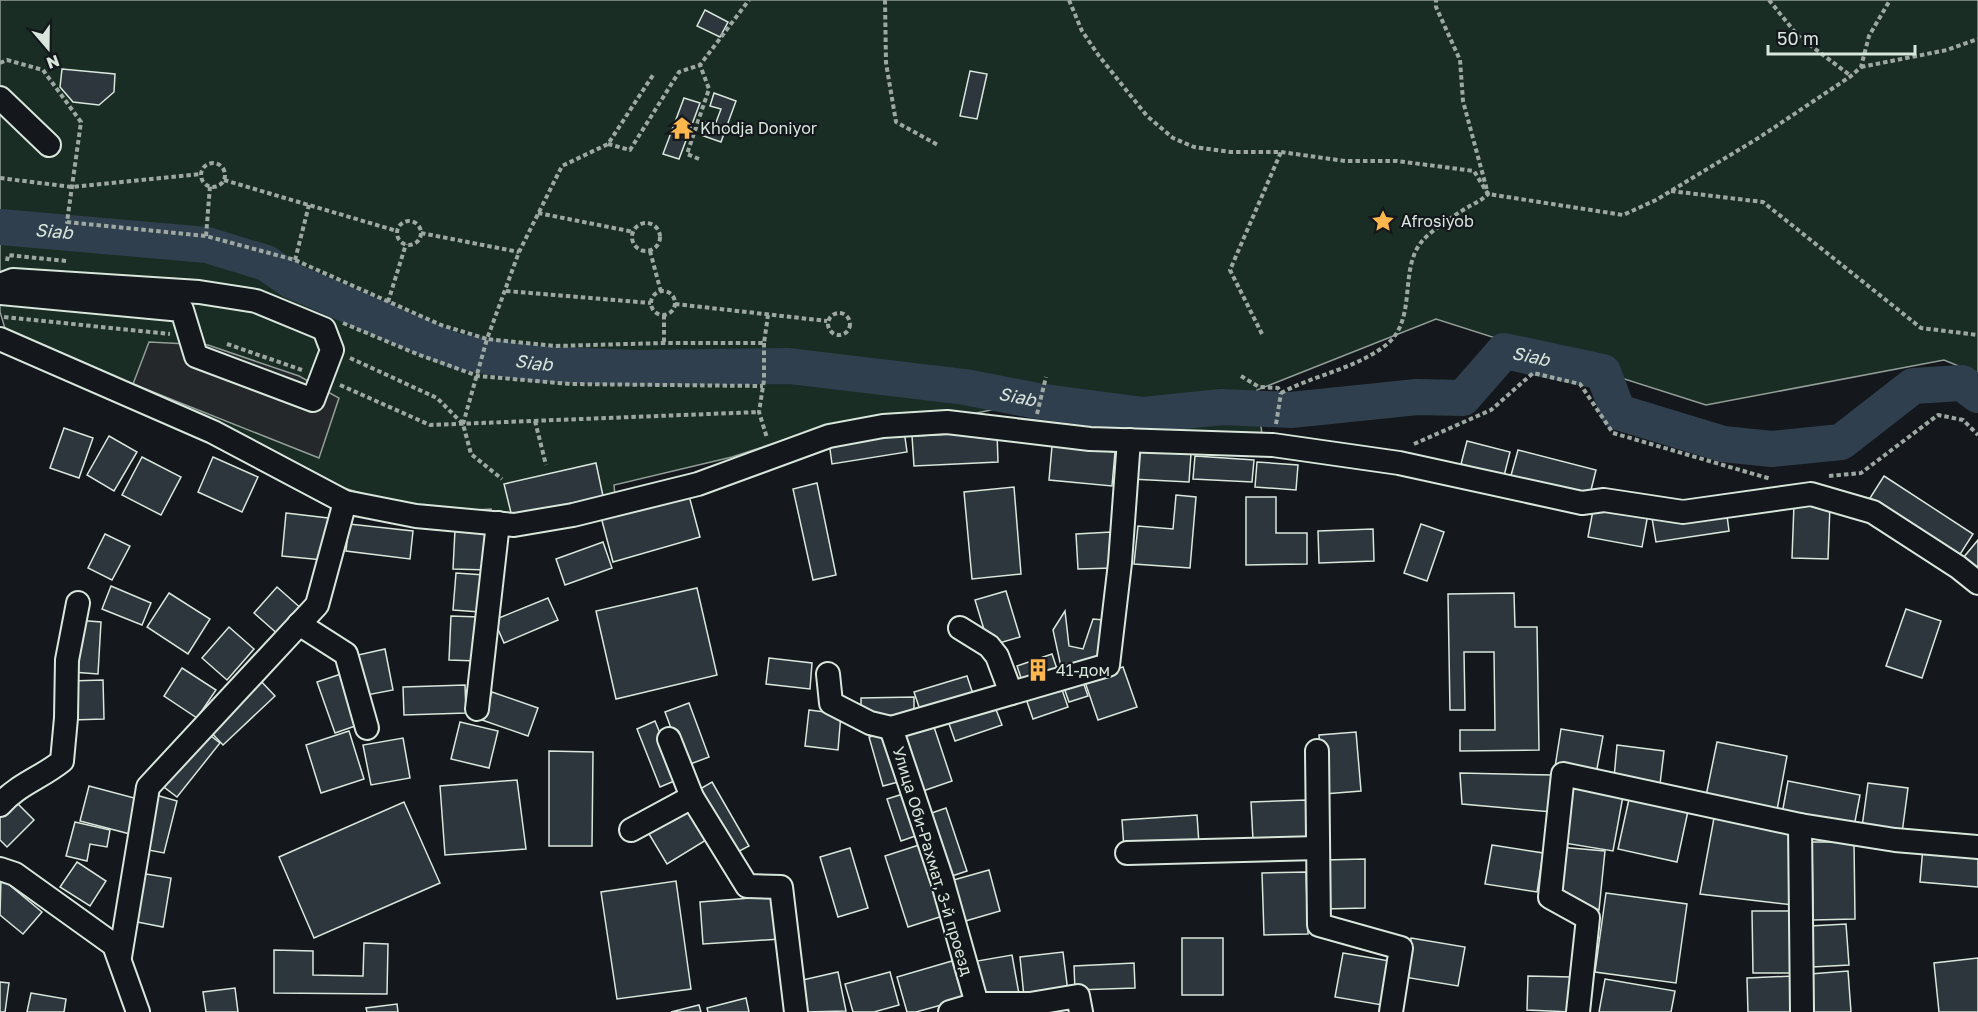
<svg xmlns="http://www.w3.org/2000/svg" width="1978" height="1012" font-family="'Golos Text',sans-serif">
<rect width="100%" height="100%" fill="#14181c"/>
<!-- green -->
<path fill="#1a2d24" stroke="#939e99" stroke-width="1.5" d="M0 0H1978V374L1944 360 1706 405 1436 319 1257 390 1263 444 1019 404 972 414 835 423 732 457 614 485 615 496 494 521 491 509C394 517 303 473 216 438 148 410 81 383 13 355L0 312Z"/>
<!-- parking -->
<path fill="#24282b" stroke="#939e99" stroke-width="1.5" d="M149 342 208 345 299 376 339 398 319 458 133 384Z"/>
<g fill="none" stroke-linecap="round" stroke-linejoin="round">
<!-- river -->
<path stroke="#2f3f4d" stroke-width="36" id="s1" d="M0 227 207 245 266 263 292 281 455 351 537 364 638 368 789 366 965 387 1037 401 1143 415 1222 407 1291 410 1417 397 1463 398 1504 351 1603 372 1618 412 1723 444 1772 449 1841 442 1913 386 1962 383 1978 395"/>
</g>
<!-- building -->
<g fill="#2c363c" stroke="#d8e6dc" stroke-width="1.5">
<path d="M705 10 728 22 720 37 697 26Z"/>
<path d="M62 69 115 74 114 92 99 105 73 102 60 87Z"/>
<path d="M970 71 987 74 977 119 960 116Z"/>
<path d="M714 93 736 101 721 142 701 135 706 122 715 125 721 109 710 106Z"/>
<path d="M684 98 700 103 679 159 663 154Z"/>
<path d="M64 428 93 438 79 478 50 468Z"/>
<path d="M904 430 907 452 832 464 829 442Z"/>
<path d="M997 432 998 462 914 466 912 436Z"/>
<path d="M109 436 137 452 114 491 87 475Z"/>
<path d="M1467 441 1510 452 1504 476 1461 464Z"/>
<path d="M1052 446 1115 452 1112 486 1049 480Z"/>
<path d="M1518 450 1596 470 1589 498 1510 479Z"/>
<path d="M1133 451 1191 454 1189 482 1131 479Z"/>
<path d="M1195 456 1254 460 1252 482 1193 479Z"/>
<path d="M142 457 181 477 161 515 122 495Z"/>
<path d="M213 457 258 477 242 512 198 492Z"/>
<path d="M1257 462 1298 465 1296 490 1255 487Z"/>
<path d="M596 463 603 496 512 517 504 484Z"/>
<path d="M1884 476 1973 534 1959 556 1870 498Z"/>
<path d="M817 483 836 575 813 580 793 489Z"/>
<path d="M1014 487 1021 574 972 579 964 492Z"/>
<path d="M688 492 700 537 613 562 601 517Z"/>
<path d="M1176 495 1196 497 1190 568 1134 564 1138 526 1173 529Z"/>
<path d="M1246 497H1276V533H1307V564L1246 565Z"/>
<path d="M1794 504 1830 505 1828 559 1792 558Z"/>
<path d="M1594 505 1648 514 1642 547 1588 537Z"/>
<path d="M1726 508 1729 531 1656 542 1652 518Z"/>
<path d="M286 513 328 518 323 560 282 556Z"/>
<path d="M349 524 413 531 410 559 346 551Z"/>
<path d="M1421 524 1444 532 1427 581 1404 573Z"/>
<path d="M1373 529 1374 561 1319 563 1318 531Z"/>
<path d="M455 530 491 532 489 570 453 569Z"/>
<path d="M1111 532 1113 568 1078 569 1076 534Z"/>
<path d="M105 534 130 546 112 580 88 568Z"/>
<path d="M1978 540V571L1963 558Z"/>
<path d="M603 542 612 568 565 585 556 559Z"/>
<path d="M456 573 484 575 480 612 453 610Z"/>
<path d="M111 586 151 603 142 625 102 609Z"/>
<path d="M277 587 303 610 280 636 254 613Z"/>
<path d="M697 588 717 675 616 699 596 611Z"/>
<path d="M1006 591 1020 637 989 646 975 600Z"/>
<path d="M169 593 210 619 188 654 147 627Z"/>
<path d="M1514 593 1515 627H1537L1539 750 1460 751V730H1495L1494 652H1464L1465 710H1450L1448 594Z"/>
<path d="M548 598 558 620 504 643 494 620Z"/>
<path d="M1906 609 1941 621 1922 678 1886 666Z"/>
<path d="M1065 611 1069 646 1083 649 1093 619 1104 620 1100 664 1063 676 1053 630Z"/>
<path d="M451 616 479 617 477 661 449 660Z"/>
<path d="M76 620 101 622 98 674 72 672Z"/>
<path d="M229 627 254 649 227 680 202 658Z"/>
<path d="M385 649 393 690 367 695 358 655Z"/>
<path d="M1052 654 1059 675 1024 687 1017 666Z"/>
<path d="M769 658 812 663 810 689 766 684Z"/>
<path d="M1123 667 1137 707 1098 720 1084 679Z"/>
<path d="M182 668 216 690 197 718 164 696Z"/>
<path d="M344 673 361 724 335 733 317 682Z"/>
<path d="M967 676 975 700 922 716 914 692Z"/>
<path d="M1081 676 1088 696 1069 702 1062 682Z"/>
<path d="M258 678 275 696 223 745 206 727Z"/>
<path d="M103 680 104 719 71 720 70 681Z"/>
<path d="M1059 681 1068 707 1033 719 1024 693Z"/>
<path d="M465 685 466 713 404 715 403 687Z"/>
<path d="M492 692 538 708 528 736 482 720Z"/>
<path d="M914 697V715L861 716V698Z"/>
<path d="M992 699 1002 725 955 741 946 715Z"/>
<path d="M689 703 709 757 685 766 665 712Z"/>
<path d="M809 710 841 714 838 750 805 746Z"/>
<path d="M931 718 952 781 917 793 895 730Z"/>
<path d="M655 721 679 779 660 787 637 729Z"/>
<path d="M460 722 498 731 489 768 451 759Z"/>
<path d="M1561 729 1603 736 1596 774 1555 767Z"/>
<path d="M203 730 220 743 177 797 160 784Z"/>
<path d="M349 731 364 779 321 793 306 745Z"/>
<path d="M888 732 902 781 883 786 869 737Z"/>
<path d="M1356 732 1361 791 1324 794 1319 735Z"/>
<path d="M403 738 410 778 371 785 363 745Z"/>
<path d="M1717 742 1787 756 1777 810 1706 796Z"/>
<path d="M1617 745 1664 751 1660 784 1614 778Z"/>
<path d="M549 751 593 752 592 846H549Z"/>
<path d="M1460 773 1553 775 1552 812 1462 804Z"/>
<path d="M517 780 526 849 445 855 440 786Z"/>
<path d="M1788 781 1860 795 1854 827 1782 814Z"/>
<path d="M712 782 749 846 732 855 695 792Z"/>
<path d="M1868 783 1908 788 1902 833 1862 827Z"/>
<path d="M89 786 138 799 130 834 80 821Z"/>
<path d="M1568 786 1623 796 1613 851 1558 842Z"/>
<path d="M906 793 921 834 901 841 887 799Z"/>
<path d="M156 795 177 801 164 853 143 849Z"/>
<path d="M1629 799 1688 811 1677 862 1618 849Z"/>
<path d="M14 800 34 820 7 847 0 840V814Z"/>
<path d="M1306 800 1307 838 1253 840 1251 802Z"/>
<path d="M404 802 440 883 314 938 279 857Z"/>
<path d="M689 802 711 837 667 864 646 829Z"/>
<path d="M946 808 967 871 946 878 926 815Z"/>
<path d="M1197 815 1199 844 1124 849 1122 820Z"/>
<path d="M1714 818 1790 834 1793 905 1700 894Z"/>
<path d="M75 822 110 830 107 847 90 844 87 861 66 856Z"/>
<path d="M1812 842H1854L1855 919 1813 920Z"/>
<path d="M922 844 946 915 908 927 885 856Z"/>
<path d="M1492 845 1543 853 1537 892 1485 884Z"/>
<path d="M1559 847 1605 851 1599 910 1555 891Z"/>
<path d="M1923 847 1978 852V887L1920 882Z"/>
<path d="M850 848 868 908 838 917 820 857Z"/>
<path d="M1365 859V908L1324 909V860Z"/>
<path d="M77 862 106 881 90 906 60 887Z"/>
<path d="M989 870 1000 911 962 922 950 881Z"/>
<path d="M1306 872 1308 934 1264 935 1262 873Z"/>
<path d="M140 873 171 878 163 927 132 921Z"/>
<path d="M1 878 42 912 23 934 0 915Z"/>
<path d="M676 881 691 989 617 999 601 892Z"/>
<path d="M1606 893 1687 904 1676 983 1595 972Z"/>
<path d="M777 896 780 939 703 944 700 902Z"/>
<path d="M1752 911H1794V973H1753Z"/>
<path d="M1846 924 1849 965 1812 967 1810 926Z"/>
<rect x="1182" y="938" width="41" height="57"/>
<path d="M1411 938 1465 947 1458 986 1404 977Z"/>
<path d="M364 943 388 944 387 994 274 993V950L313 951V975L363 976Z"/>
<path d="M1063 952 1068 992 1024 997 1020 957Z"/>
<path d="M1343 953 1390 961 1382 1005 1335 997Z"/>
<path d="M1012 955 1019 994 983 1001 977 961Z"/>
<path d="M1978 958V1012H1939L1934 963Z"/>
<path d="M952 961 963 999 916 1012H907L897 977Z"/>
<path d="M1134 963 1135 988 1075 990 1074 966Z"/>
<path d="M1848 971 1851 1012H1813L1810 974Z"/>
<path d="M838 972 846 1011 805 1012 798 981Z"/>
<path d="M890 972 899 1005 874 1012H853L845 984Z"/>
<path d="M1528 976 1572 977 1571 1012 1527 1010Z"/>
<path d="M1794 976V1012H1748L1747 978Z"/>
<path d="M1605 979 1675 991 1671 1012H1599Z"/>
<path d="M0 982 9 983 5 1012H0Z"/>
<path d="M235 988 238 1012H206L203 992Z"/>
<path d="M31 993 66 999 64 1012H27Z"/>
<path d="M746 998 749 1012H708L707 1008Z"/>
<path d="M397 1004 398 1012H367L366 1008Z"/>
<path d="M699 1005 701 1012H671Z"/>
</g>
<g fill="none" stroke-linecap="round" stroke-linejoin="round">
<!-- minor casing -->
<g stroke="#d8e6dc" stroke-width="26">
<g id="minor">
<path d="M0 98 49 145"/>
<path d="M0 285 13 280 199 292 256 301 324 329 332 350 313 400 196 356 182 310 0 293"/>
<path d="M0 339 213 432 345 502 416 516 514 525 573 515 698 484 829 436 883 426 947 422 1090 439 1273 445 1399 463 1582 503 1604 500 1683 512 1811 494 1873 512 1958 567 1978 583"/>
<path d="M299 624 346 654 367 728"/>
<path d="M960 628 989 646 997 656 1011 693"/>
<path d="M828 674 831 703 870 723 891 728"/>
<path d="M477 709 498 523"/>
<path d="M669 739 692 797 747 886 781 887 796 1012"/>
<path d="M1317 751 1319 925 1401 948 1391 1012"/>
<path d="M0 805C17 785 41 778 62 761L66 718 67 660 78 603"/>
<path d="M1800 825 1802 1012"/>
<path d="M631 830 692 797"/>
<path d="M1127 853 1318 848"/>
<path d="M0 869 15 874 114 945 138 1012"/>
<path d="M120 957 148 787 317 605 345 502"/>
<path d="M950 1012 977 1004"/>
<path d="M1081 1012 1078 996 1030 1004H977L942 880 891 728 1108 665 1120 563 1129 440"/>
<path d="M1578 1012 1588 918 1550 897 1563 774 1800 825 1895 840 1978 847"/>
</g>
</g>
<!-- path -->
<g stroke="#9da8a2" stroke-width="4" stroke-dasharray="4.5 3" stroke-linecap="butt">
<path d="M885 0 886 63 896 122 938 145"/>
<path d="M1069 0 1082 31 1099 56 1147 116 1173 138 1194 147 1231 152H1281L1345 161H1397L1474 171 1488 194 1623 215 1656 200 1760 137 1851 76 1861 67 1869 36 1890 0"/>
<path d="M1769 0 1798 36 1851 76"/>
<path d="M0 63 7 60 43 70 81 122 67 222 206 236 295 260 441 325 487 339 519 252 562 166 608 144 653 75"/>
<path d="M1861 67 1947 50 1978 39"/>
<path d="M608 144 630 150 679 72 700 65 749 0"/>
<path d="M699 159 687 154 709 89 700 65"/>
<circle cx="213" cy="175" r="12"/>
<path d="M0 178 72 187 201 174"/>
<path d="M224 180 397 231"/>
<path d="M1671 191 1763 202 1921 328 1978 335"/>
<path d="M538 213 634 232"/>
<circle cx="409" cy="233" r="12"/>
<circle cx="646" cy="237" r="14"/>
<path d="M421 233 519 252"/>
<path d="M206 236 210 186"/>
<path d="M650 251 661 292"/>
<path d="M295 260 309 205"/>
<path d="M7 261 8 255 66 261"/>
<path d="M506 291 651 303"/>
<circle cx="663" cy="303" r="12"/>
<path d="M388 302 406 244"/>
<path d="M675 304 827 321"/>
<circle cx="839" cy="324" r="11"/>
<path d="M664 315V343"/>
<path d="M4 317 170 334"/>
<path d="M343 323 417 354 478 376 570 384 763 386"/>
<path d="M1262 334 1230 270 1281 152"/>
<path d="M764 343V380L759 412 767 438"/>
<path d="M227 344 302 370"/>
<path d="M350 358 437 398 463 424 471 454 502 479"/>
<path d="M1241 376 1259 387 1278 388 1281 393"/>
<path d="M340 385 430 425 759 412"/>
<path d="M1281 393C1314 375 1355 369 1386 345 1419 319 1397 267 1424 239 1430 232 1456 214 1465 209 1474 203 1480 202 1488 194L1463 101 1460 60 1436 7V0"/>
<path d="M1037 414 1046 377"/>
<path d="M535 421 546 465"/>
<path d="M463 424 487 339 555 346 664 343H764L768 315"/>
<path d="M1276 424 1281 393"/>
<path d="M1414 444 1491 410 1533 373 1580 384 1613 433 1771 479"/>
<path d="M1829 476 1861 473 1938 415 1963 420 1978 435"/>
</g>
<!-- minor -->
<use href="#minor" stroke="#14181c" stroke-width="22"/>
</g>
<!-- icons -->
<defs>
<g id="temple-bare" transform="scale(1.8)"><path d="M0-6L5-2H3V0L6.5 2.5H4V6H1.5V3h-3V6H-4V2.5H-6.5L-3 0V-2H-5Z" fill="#ffb74d" stroke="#14181c" stroke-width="2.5" paint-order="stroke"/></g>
<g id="sight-bare" transform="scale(1.8)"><path d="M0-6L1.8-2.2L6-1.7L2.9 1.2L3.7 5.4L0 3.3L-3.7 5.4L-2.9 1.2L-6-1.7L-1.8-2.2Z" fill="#ffb74d" stroke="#14181c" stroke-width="2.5" paint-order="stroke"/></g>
<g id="building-bare" transform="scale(1.8)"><path d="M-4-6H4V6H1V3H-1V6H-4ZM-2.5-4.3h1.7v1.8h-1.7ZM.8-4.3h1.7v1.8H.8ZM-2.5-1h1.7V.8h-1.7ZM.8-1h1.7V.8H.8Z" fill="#ffb74d" stroke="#14181c" stroke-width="2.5" paint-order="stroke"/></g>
</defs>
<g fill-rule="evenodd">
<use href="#temple-bare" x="682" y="128"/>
<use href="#sight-bare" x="1383" y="221"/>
<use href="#building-bare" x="1038" y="670"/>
</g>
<g text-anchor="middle" stroke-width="4.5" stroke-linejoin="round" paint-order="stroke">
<!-- poi labels -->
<g font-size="16" fill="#d8e6dc" stroke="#14181c" text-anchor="start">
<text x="700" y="134">Khodja Doniyor</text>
<text x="1401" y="227">Afrosiyob</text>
<text x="1056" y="676">41-дом</text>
</g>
<!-- street labels -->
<g font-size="16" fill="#d8e6dc" stroke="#14181c">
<text transform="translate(933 861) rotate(73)" y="6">Улица Оби-Рахмат, 3-й проезд</text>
</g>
<!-- water labels -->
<g font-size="18" font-style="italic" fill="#d8e6dc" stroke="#14181c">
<text dy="6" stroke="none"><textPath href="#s1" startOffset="54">Siab</textPath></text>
<text dy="6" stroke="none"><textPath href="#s1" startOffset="1582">Siab</textPath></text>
<text dy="6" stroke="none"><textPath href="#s1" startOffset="558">Siab</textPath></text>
<text dy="6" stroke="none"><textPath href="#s1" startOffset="1044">Siab</textPath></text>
</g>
</g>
<!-- north arrow -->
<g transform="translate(48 48) rotate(160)" stroke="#14181c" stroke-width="4.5" paint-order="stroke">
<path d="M0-4.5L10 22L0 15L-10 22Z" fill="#d8e6dc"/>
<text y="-9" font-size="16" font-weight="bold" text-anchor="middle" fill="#d8e6dc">N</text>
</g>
<!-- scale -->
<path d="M1768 45v9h147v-9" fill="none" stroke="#d8e6dc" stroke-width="3"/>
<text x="1777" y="45" font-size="18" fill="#d8e6dc" stroke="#14181c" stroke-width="4.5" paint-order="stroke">50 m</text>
</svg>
